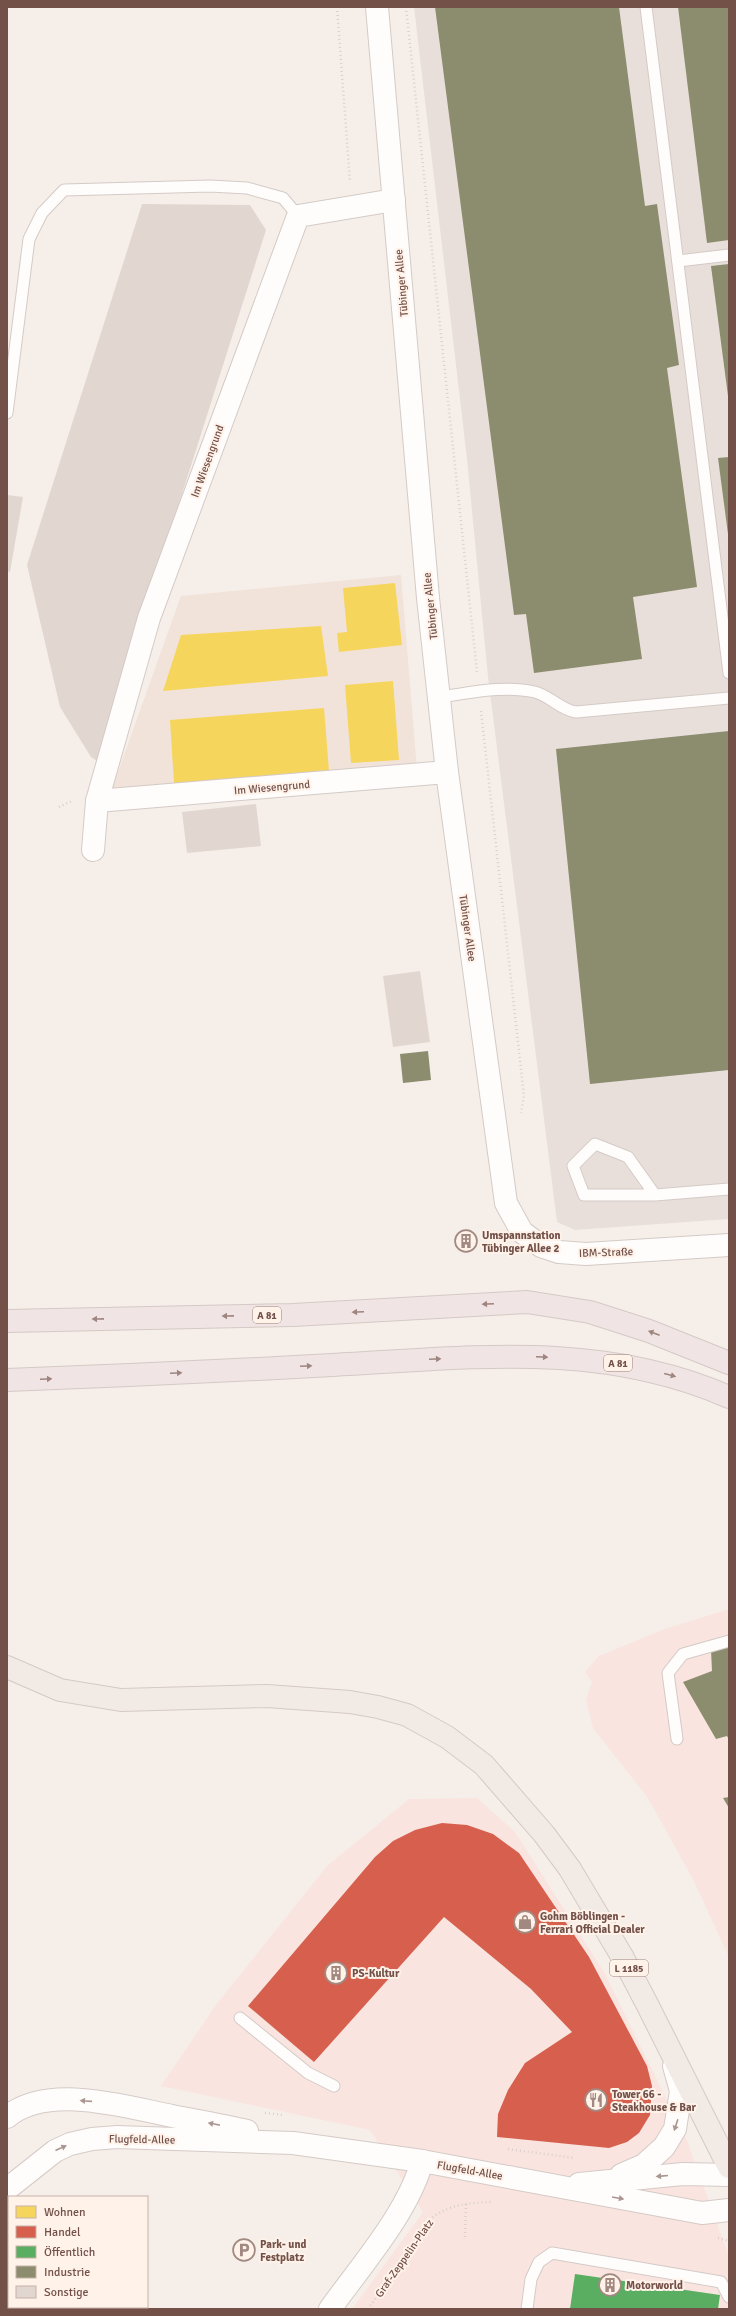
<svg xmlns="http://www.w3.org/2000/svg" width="736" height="2316" font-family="Signika,sans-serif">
<rect width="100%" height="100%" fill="#f6efe9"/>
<!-- residential -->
<path fill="#f1e3d9" d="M401 575 418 782 104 811 181 596Z"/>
<!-- commercial -->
<g fill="#f9e4df">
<path d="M729 1609V1957L694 1881 648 1798 593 1728 586 1700 592 1682 585 1672 599 1656 665 1629Z"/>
<path d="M477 1798 515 1832 604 1972 688 2143 729 2257V2309H352L423 2212 370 2130 161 2086 216 2005 327 1866 409 1799Z"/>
</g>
<!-- industrial -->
<path fill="#e8dfda" d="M414 7H729V1219L575 1230 557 1222 488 677 467 459Z"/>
<!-- homes -->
<g fill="#f6d55c">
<path d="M395 583 402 645 339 652 337 633 347 632 343 588Z"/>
<path d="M321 626 328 676 163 691 181 635Z"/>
<path d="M393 681 399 760 351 763 345 685Z"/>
<path d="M324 708 329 771 174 783 170 720Z"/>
</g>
<!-- shops -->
<path fill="#d6604d" d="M442 1823 467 1825 493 1834 519 1853 589 1957 647 2066 652 2086 650 2115 639 2133 627 2142 609 2148 497 2137 498 2114 508 2090 525 2063 572 2032 531 1989 444 1917 314 2062 248 2006 375 1857 393 1841 415 1830Z"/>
<!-- public -->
<path fill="#5aae61" d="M575 2274 720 2295 718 2309H570Z"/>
<!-- industry -->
<g fill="#8c8c6e">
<path d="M435 7H619L645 206 657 204 679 365 667 368 697 587 633 597 642 659 534 673 526 614 514 615Z"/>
<path d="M678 7H729V240L707 243Z"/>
<path d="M729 264V396H728L711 266Z"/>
<path d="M729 457V534H728L718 458Z"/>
<path d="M729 731V1070L590 1084 556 749Z"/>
<path d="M428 1051 431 1080 403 1083 400 1054Z"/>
<path d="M729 1645V1740L727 1736 716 1739 683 1682 712 1671 711 1650Z"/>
<path d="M729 1797V1808L723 1798Z"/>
</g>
<!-- building -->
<g fill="#e2d6d1">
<path d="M142 204 250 205 266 230 97 761 91 757 60 707 27 565Z"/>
<path d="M7 495 23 497 10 572 7 571Z"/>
<path d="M256 804 261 846 187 853 182 812Z"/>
<path d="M420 971 430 1042 393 1047 383 976Z"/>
<path d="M472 1235 474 1245 460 1247 458 1237Z"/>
</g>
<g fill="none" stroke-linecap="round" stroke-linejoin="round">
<!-- lane casing -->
<g stroke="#d4cac6" stroke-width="13">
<g id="lane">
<path d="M646 7 729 673"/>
<path d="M678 261 729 255"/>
<path d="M7 413 29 239 42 213 64 190 210 186 247 188 283 198 298 216"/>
<path d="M439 697C470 693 504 685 535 692 550 696 561 710 576 712L729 698"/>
<path d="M655 1195 628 1157 595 1144 573 1166 584 1195H655L729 1189"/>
<path d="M677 1739 668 1673 683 1654 729 1641"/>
<path d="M240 2018 308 2073 334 2086"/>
<path d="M527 2309 531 2279 539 2262 552 2253 721 2282 729 2297"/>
</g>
</g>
<!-- street casing -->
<g stroke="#d4cac6" stroke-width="24">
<g id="street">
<path d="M377 7 428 598 447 772 506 1203 522 1232 541 1246 559 1252 586 1254 729 1245"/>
<path d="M394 200 298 216 149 618 97 801 447 772"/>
<path d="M93 850 97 801"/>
<path d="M330 2309C361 2266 409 2211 422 2161"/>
</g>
</g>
<!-- secondary casing -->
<g stroke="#d5cac6" stroke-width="24">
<g id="secondary">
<path d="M7 2117C48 2083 126 2107 172 2116 197 2121 222 2125 247 2131"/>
<path d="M621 2175 644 2165 664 2147 675 2129 681 2091 674 2066"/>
<path d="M579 2184 683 2174 729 2175"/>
<path d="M7 2189 55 2151 70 2144 92 2139 117 2137 293 2143 422 2161 702 2213 729 2210"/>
</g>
</g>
<!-- primary casing -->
<g stroke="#d5c9c5" stroke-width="24">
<path id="primary" d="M7 1667 60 1690 121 1700 267 1696 350 1702 378 1707 407 1715 447 1737 484 1765 544 1834 570 1869 623 1958 648 2006 729 2167"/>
</g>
<!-- highway casing -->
<g stroke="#d5c9c5" stroke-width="24">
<g id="highway">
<path d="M7 1321 293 1315 527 1302 590 1312 649 1331 729 1363"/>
<path d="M7 1380C116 1376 224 1371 332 1365 469 1358 599 1340 729 1397"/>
</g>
</g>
<!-- path -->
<g stroke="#dacfcc" stroke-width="2.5" stroke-dasharray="1 3" stroke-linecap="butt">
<path d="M337 7 350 182"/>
<path d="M406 7 477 672"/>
<path d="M481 711 524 1096 521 1113"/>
<path d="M59 807 72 801"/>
<path d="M265 2113 284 2115"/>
<path d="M508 2149 575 2158"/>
<path d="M465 2237 466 2203"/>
<path d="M718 2238 729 2241"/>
<path d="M368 2309 433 2217C451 2204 470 2203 492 2202"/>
</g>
<!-- lane -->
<use href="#lane" stroke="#fefdfc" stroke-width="11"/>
<!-- street -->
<use href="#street" stroke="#fefdfc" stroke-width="22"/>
<!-- secondary -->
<use href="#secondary" stroke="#fefdfc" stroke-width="22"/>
<!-- primary -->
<use href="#primary" stroke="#f2eae4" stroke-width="22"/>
<!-- highway -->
<use href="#highway" stroke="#f0e5e4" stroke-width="22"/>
</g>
<!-- one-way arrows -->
<defs><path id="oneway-solid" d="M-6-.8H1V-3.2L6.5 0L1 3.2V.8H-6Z"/></defs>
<g fill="#9f857f">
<use href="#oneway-solid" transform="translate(488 1304) rotate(177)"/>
<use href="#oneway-solid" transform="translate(358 1312) rotate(177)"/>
<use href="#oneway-solid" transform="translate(228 1316) rotate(179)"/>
<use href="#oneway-solid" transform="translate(98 1319) rotate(179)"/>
<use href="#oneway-solid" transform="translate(654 1333) rotate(-159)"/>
<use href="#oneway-solid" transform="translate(542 1357) rotate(3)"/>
<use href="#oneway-solid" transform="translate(435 1359) rotate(-3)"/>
<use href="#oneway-solid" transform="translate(306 1366) rotate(-3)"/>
<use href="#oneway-solid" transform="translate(176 1373) rotate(-3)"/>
<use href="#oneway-solid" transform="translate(670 1375) rotate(15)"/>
<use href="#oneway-solid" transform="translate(46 1379) rotate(-2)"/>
</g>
<g fill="#ab9691">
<use href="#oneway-solid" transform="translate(86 2101) rotate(-176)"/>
<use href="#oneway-solid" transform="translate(214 2124) rotate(-169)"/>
<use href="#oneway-solid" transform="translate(676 2125) rotate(108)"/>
<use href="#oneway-solid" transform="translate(61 2148) rotate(-24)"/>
<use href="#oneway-solid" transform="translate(662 2176) rotate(175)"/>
<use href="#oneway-solid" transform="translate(618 2198) rotate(10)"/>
</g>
<!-- icons -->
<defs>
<g id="building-ring" transform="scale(1.15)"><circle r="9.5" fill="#fff2e9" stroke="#a18881" stroke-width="1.5"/><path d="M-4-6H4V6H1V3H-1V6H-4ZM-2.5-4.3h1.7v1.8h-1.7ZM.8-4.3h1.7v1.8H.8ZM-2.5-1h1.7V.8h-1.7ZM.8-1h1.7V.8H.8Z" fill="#a18881"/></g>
<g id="shop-ring" transform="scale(1.15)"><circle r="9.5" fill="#fff2e9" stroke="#a18881" stroke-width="1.5"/><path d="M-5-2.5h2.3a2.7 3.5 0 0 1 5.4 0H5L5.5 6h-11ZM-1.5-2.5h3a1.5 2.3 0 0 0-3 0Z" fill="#a18881"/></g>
<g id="restaurant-ring" transform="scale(1.15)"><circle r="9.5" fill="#fff2e9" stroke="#a18881" stroke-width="1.5"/><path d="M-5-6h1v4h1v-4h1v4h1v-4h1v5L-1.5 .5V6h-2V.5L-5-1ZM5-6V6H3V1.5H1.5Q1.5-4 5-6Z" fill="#a18881"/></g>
<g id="parking-ring" transform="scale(1.15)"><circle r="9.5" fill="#fff2e9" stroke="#a18881" stroke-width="1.5"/><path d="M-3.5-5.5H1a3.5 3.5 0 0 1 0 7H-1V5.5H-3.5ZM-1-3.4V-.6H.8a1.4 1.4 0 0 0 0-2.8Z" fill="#a18881"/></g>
</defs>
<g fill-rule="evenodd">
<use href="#building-ring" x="466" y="1241"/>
<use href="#shop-ring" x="525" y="1922"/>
<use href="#building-ring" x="336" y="1973"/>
<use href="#restaurant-ring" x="596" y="2100"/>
<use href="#parking-ring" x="244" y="2250"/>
<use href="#building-ring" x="610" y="2285"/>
</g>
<g text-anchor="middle" stroke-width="4" stroke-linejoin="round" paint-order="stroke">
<!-- shield labels -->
<g fill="#fff2e9" stroke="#9d8179" stroke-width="1">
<rect x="253" y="1307" width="28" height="16" rx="3"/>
<rect x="604" y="1355" width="28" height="16" rx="3"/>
<rect x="610" y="1960" width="38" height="16" rx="3"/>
</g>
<g font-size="10" font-weight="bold" fill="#735149">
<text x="267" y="1319">A 81</text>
<text x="618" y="1367">A 81</text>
<text x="629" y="1972">L 1185</text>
</g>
<!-- street labels -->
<g font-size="11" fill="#735149" stroke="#fff2e9">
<text transform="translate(401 283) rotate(-95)" y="4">Tübinger Allee</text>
<text transform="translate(207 461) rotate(-70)" y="4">Im Wiesengrund</text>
<text transform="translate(430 606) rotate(-96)" y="4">Tübinger Allee</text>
<text transform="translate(272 787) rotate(-5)" y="4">Im Wiesengrund</text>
<text transform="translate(468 928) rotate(82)" y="4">Tübinger Allee</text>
<text transform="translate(606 1252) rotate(-2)" y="4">IBM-Straße</text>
<text transform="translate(142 2139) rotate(1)" y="4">Flugfeld-Allee</text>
<text transform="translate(470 2170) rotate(10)" y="4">Flugfeld-Allee</text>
<text transform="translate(404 2258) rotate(-55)" y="4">Graf-Zeppelin-Platz</text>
</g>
<!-- poi labels -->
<g font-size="11" font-weight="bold" fill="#735149" stroke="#fff2e9" text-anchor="start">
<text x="482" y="1239">Umspannstation<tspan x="482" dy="13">Tübinger Allee 2</tspan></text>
<text x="540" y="1920">Gohm Böblingen -<tspan x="540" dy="13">Ferrari Official Dealer</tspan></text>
<text x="352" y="1977">PS-Kultur</text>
<text x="612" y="2098">Tower 66 -<tspan x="612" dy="13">Steakhouse &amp; Bar</tspan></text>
<text x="260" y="2248">Park- und<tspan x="260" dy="13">Festplatz</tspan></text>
<text x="626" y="2289">Motorworld</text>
</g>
</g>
<!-- border -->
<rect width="736" height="2316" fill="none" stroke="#735149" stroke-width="16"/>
<!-- legend -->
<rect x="8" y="2196" width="140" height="112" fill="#fff2e9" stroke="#c7b2a9"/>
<rect x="16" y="2206" width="20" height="12" fill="#f6d55c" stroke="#c7b2a9"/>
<text x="44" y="2216" font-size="12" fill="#735149">Wohnen</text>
<rect x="16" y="2226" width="20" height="12" fill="#d6604d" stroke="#c7b2a9"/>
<text x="44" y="2236" font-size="12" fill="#735149">Handel</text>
<rect x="16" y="2246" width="20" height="12" fill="#5aae61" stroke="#c7b2a9"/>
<text x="44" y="2256" font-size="12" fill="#735149">Öffentlich</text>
<rect x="16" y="2266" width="20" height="12" fill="#8c8c6e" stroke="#c7b2a9"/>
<text x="44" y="2276" font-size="12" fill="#735149">Industrie</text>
<rect x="16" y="2286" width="20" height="12" fill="#e2d6d1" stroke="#c7b2a9"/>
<text x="44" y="2296" font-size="12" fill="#735149">Sonstige</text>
</svg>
